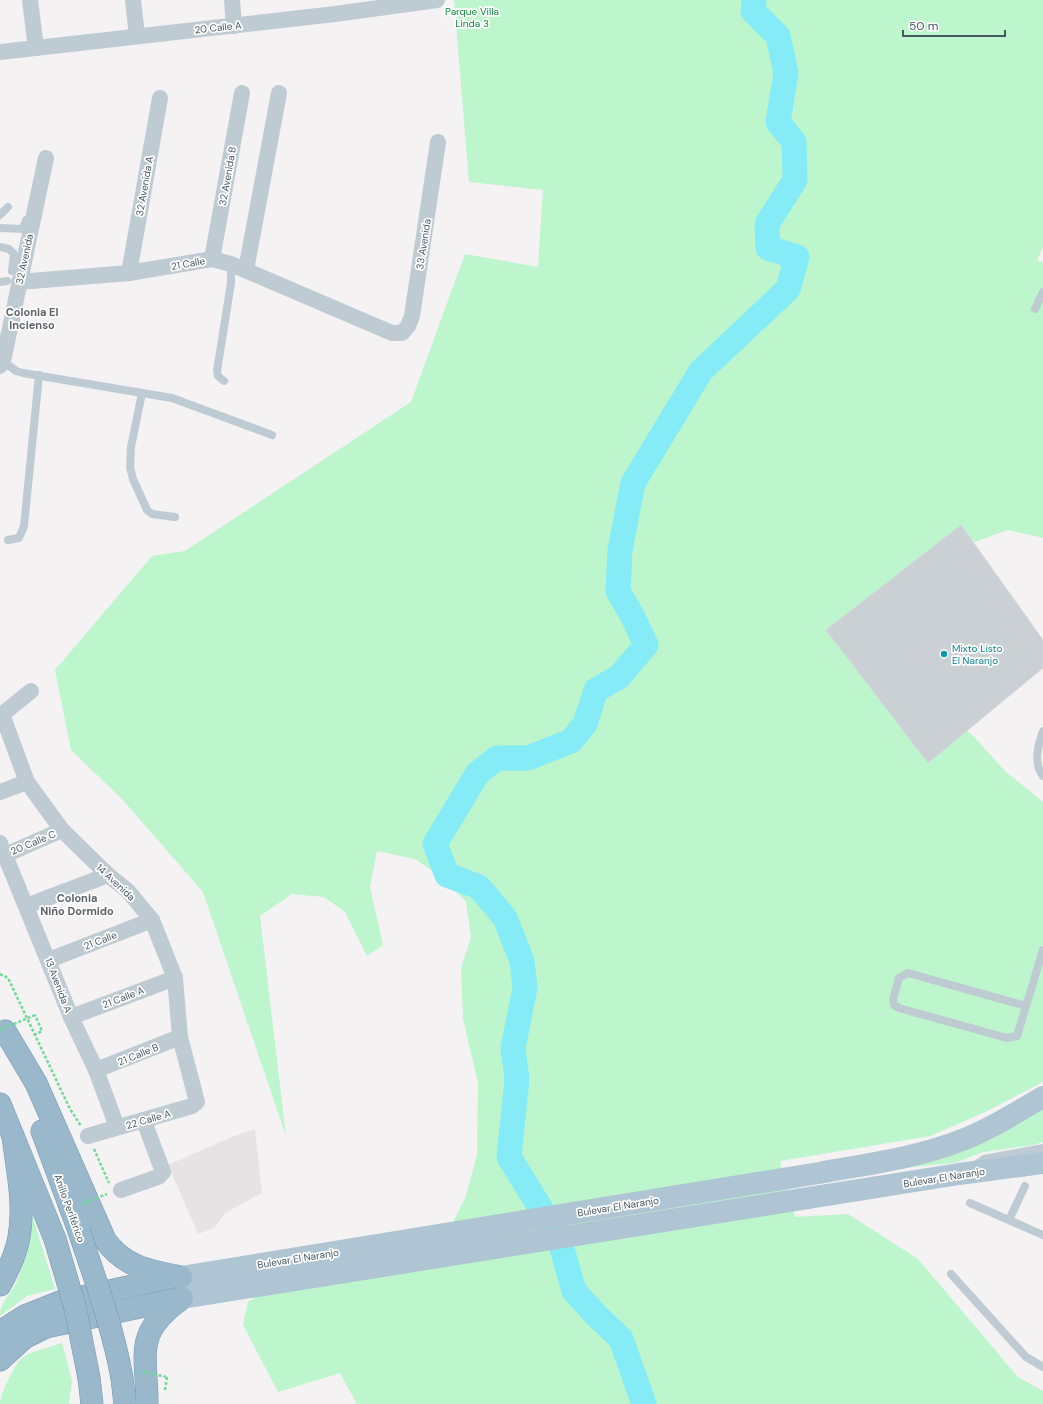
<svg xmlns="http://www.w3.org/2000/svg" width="1043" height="1404" font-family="'DM Sans',sans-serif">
<rect width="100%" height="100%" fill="#f4f2f2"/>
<!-- education -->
<path fill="#e5e3e4" d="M255 1129 262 1193 225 1213 214 1228 198 1234 168 1165 234 1136Z"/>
<!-- green -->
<g fill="#bdf5cc">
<path d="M454 0H1043V247L1037 260 1043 262V538L1008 530 966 545 929 696 975 738 1005 771 1043 802V1082L985 1112 930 1136 780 1161 795 1217 848 1214 918 1259 1018 1377 1043 1391V1404H357L340 1373 278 1392 243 1325 248 1302 277 1285 441 1247 466 1196 477 1155 478 1083 463 1019 461 968 471 937 466 902 444 879 415 859 377 851 370 887 383 945 367 956 345 912 324 897 292 894 260 916 286 1136 203 892 122 799 71 750 55 670 152 556 185 551 411 402 465 254 538 267 543 190 469 182Z"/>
<path d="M1043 1110V1142L1033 1145 983 1152 954 1163 893 1169 950 1156 992 1139Z"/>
<path d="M28 1202 55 1289 27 1296 0 1316C0 1302 12 1293 17 1281 28 1255 28 1229 28 1202Z"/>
<path d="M62 1343 72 1381 69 1404H0C0 1394 16 1362 23 1357 32 1351 52 1347 62 1343Z"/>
</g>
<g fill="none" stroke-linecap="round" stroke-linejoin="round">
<!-- river -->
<path stroke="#85ecf7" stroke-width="25" d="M644 1404 621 1339 597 1316 574 1291 559 1238 509 1157 517 1079 513 1048 525 988 522 961 505 918 479 887 447 875 435 844 477 774 497 758H528L571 741 585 724 596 690 619 677 646 645 633 617 618 591 620 550 633 483 701 371 788 289 797 257 768 248 767 224 795 180 794 142 778 122 786 73 778 36 753 11 754 0"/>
</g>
<!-- building -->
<path fill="#cbd0d5" stroke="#d5d9de" d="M961 525 1043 640V668L928 763 826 630Z"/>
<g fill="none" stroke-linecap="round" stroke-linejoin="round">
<!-- trunk casing -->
<g stroke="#6f96b2" stroke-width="23">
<g id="trunk">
<path d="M5 1031 36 1083 105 1240C124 1267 150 1271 181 1277"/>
<path d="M0 1104 55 1239"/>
<path d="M42 1131 79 1231"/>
<path d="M0 1285C8 1271 16 1253 19 1237 25 1204 17 1168 13 1136"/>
<path d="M0 1332 25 1316 60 1302 168 1278"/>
<path d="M0 1360 24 1338 46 1327 182 1298"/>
<path d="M89 1378 92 1404"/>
<path d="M122 1378 125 1404"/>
<path d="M147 1404C147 1353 133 1334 181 1299"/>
</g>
</g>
<!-- path -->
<g stroke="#70d899" stroke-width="2.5" stroke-dasharray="3 2" stroke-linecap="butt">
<path d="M0 974 8 978 70 1109 81 1126"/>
<path d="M34 1035 42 1031 35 1015"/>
<path d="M94 1149 109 1183"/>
<path d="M165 1390 167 1377"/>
</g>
<!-- service -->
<g stroke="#becbd3" stroke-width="8">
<path d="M0 215 8 207"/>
<path d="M0 228 23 229 26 220"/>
<path d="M0 247 9 249 14 254 12 271"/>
<path d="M0 282 7 281"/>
<path d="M1035 309 1043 292"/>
<path d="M3 361 16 371 23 373 172 398 272 435"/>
<path d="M224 381 218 376 217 371 231 283V264"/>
<path d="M142 393 131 447 130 467 133 479 147 510 152 514 175 517"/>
<path d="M8 540 19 538 24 526 39 375"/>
<path d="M1043 731C1038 745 1033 763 1043 776"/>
<path d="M1026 1006 908 973 899 978 893 1000 894 1005 899 1008 1007 1038 1017 1036 1043 950"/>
<path d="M975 1165 984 1159 1043 1148"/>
<path d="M970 1203 1043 1235"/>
<path d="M1009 1220 1025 1186"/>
<path d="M951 1274 1026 1357 1043 1367"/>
</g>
<!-- minor -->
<g stroke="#becbd3" stroke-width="16">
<path d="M30 0 36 48"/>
<path d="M133 0 137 36"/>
<path d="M232 0 234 26"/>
<path d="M0 52 335 14 437 0"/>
<path d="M212 259 242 93"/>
<path d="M246 270 279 93"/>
<path d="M129 273 160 98"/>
<path d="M19 282 129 273 212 259 231 264 392 333H402L408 326 412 316 438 142"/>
<path d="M0 366 3 361 46 158"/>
<path d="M2 714 27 782 62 830 108 875 128 891 152 920 175 978 180 1037 197 1102 192 1106 88 1136"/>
<path d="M0 716 31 691"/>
<path d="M0 792 27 782"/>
<path d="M0 843 71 1017 96 1070 117 1127"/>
<path d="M5 855 62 830"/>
<path d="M26 906 108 875"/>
<path d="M49 960 152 920"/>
<path d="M71 1017 175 978"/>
<path d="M96 1070 180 1037"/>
<path d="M121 1190 158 1177 163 1172 144 1121"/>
</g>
<!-- primary -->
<g stroke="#afc5d3" stroke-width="22">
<path d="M181 1277 819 1173C867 1164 917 1158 962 1140 991 1129 1017 1112 1043 1097"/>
<path d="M182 1298 959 1174 1043 1163"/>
</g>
<!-- trunk -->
<use href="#trunk" stroke="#9ab8cc" stroke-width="22"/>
<!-- trunk-bridge casing -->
<g stroke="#6f96b2" stroke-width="23" stroke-linecap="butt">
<g id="trunk-bridge">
<path d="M79 1231C95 1279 113 1328 122 1378"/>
<path d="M55 1239 75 1307 89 1378"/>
</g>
</g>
<!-- path-bridge -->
<g stroke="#70d899" stroke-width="2.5" stroke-dasharray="3 2" stroke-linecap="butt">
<path d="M0 1030 35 1015"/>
<path d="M82 1204 107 1194"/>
<path d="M139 1371 167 1377"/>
</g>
<!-- trunk-bridge -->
<use href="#trunk-bridge" stroke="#9ab8cc" stroke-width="22"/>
</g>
<!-- markers -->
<circle fill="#0f9aa8" stroke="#fff" stroke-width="1.5" cx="944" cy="654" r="4"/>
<g text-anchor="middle" stroke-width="3.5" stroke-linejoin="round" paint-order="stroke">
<!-- park labels -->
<g font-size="10" fill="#0c893d" stroke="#fff">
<text x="472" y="15">Parque Villa<tspan x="472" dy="12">Linda 3</tspan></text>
</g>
<!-- street labels -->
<g font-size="10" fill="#475862" stroke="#fff">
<text transform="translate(218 27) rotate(-6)" y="4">20 Calle A</text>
<text transform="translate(227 176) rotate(-80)" y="4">32 Avenida B</text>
<text transform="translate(144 186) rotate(-80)" y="4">32 Avenida A</text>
<text transform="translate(423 244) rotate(-81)" y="4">33 Avenida</text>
<text transform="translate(24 259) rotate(-78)" y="4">32 Avenida</text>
<text transform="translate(188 263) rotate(-10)" y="4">21 Calle</text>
<text transform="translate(33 842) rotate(-23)" y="4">20 Calle C</text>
<text transform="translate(116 882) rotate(43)" y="4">14 Avenida</text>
<text transform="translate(100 940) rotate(-21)" y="4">21 Calle</text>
<text transform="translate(59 985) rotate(69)" y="4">13 Avenida A</text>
<text transform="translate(123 997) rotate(-21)" y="4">21 Calle A</text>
<text transform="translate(138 1054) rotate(-22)" y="4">21 Calle B</text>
<text transform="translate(148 1119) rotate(-16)" y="4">22 Calle A</text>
<text transform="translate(944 1177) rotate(-9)" y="4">Bulevar El Naranjo</text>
<text transform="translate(618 1206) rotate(-9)" y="4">Bulevar El Naranjo</text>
<text transform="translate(70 1208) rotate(70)" y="4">Anillo Periférico</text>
<text transform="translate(298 1258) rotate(-9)" y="4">Bulevar El Naranjo</text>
</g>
<!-- culture labels -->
<g font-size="10" fill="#0d838f" stroke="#fff" text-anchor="start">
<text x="952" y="652">Mixto Listo<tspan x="952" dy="12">El Naranjo</tspan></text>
</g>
<!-- neighbourhood labels -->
<g font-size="11" font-weight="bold" fill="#5d6368" stroke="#fff">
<text x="32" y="316">Colonia El<tspan x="32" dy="13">Incienso</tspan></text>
<text x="77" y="902">Colonia<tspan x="77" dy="13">Niño Dormido</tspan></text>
</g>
</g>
<!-- scale -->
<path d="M903 30v6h102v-6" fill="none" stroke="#475862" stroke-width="2"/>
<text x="909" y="30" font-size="12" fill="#475862" stroke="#ffffff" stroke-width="3" paint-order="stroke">50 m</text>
</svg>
